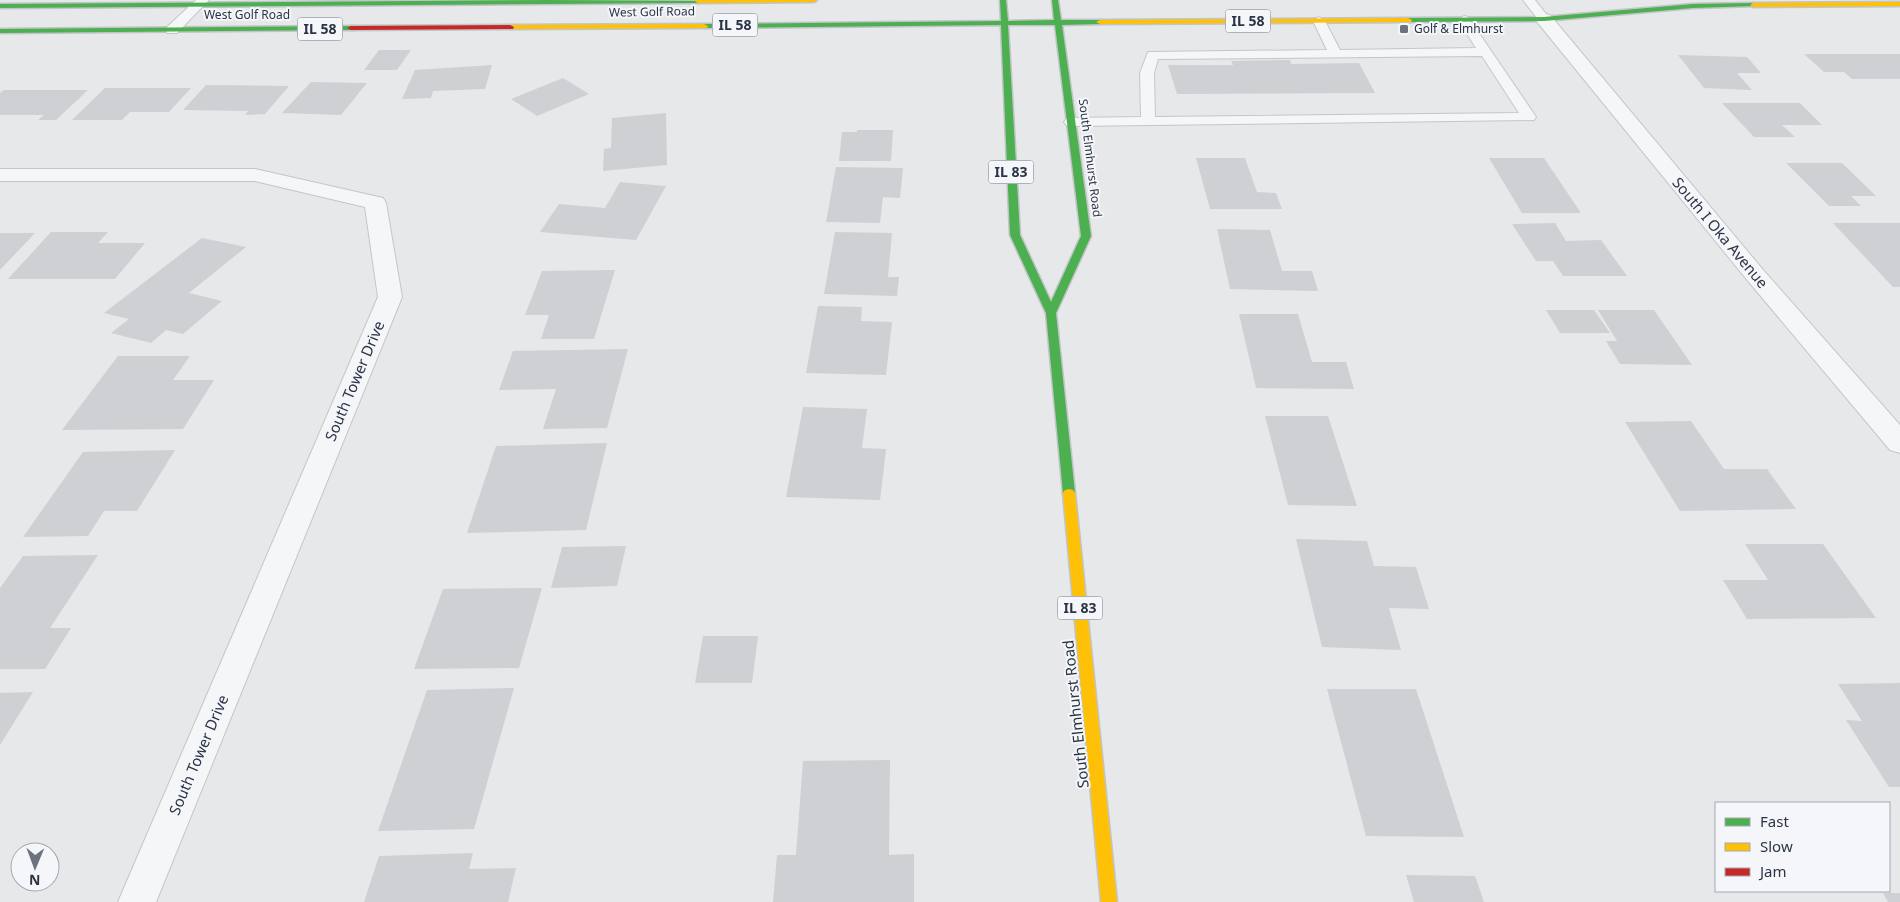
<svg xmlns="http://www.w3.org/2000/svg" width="1900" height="902" font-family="'Noto Sans',sans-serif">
<rect width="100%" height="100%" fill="#e6e8ea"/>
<!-- building -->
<g fill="#ced0d3">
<path d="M379 50H411L397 70H364Z"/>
<path d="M1804 54H1900V79H1852L1844 72H1824Z"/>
<path d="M1678 55 1747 57 1761 73H1737L1752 90 1704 88Z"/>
<path d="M1290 60 1291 64 1359 63 1375 93 1177 94 1168 65H1233L1231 61Z"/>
<path d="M492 65 485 89 433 91 431 98 402 99 415 70Z"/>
<path d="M563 78 589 94 537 116 511 99Z"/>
<path d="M311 82 367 83 341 115 282 113Z"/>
<path d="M206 85 289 86 265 114 245 115 248 111 183 110Z"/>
<path d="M105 88H191L169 112H130L122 120H72Z"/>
<path d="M4 90H88L56 120H38L44 115H0V93Z"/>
<path d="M1722 103H1800L1822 125H1782L1795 137H1754Z"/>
<path d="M666 113 667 165 603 171 604 149 611 148 612 118Z"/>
<path d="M857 130H893L891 161H839L842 132H857Z"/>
<path d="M1196 158H1245L1257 192 1276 193 1282 209H1210Z"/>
<path d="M1489 158H1544L1581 213H1522Z"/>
<path d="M1786 163H1842L1876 196H1851L1861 206H1829Z"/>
<path d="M836 167 903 168 900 198 883 197 880 223 826 222Z"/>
<path d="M620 182 666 186 636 240 540 232 559 204 605 208Z"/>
<path d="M1555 223 1566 241 1601 240 1627 276H1563L1553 261H1536L1512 224Z"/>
<path d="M1833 223H1900V287H1893Z"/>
<path d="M1217 229 1270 230 1282 271H1312L1318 291 1230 289Z"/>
<path d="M51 232H108L98 243H145L115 279H8Z"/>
<path d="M835 232 892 233 888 277H899L897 296 824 294Z"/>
<path d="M0 233H35L0 270Z"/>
<path d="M202 238 246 247 189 293 222 301 183 334 166 330 151 343 111 333 129 319 104 313Z"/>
<path d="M615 270 594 339H541L549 315H525L542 271Z"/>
<path d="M818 306 862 307 861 321 892 322 886 375 806 373Z"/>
<path d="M1546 310H1594L1610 333H1560Z"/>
<path d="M1598 310H1654L1692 365 1620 364 1606 341H1617Z"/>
<path d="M1239 314H1298L1312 362H1346L1354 389 1256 388Z"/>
<path d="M628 349 607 428 543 429 556 389 499 390 513 351Z"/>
<path d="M118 356H190L173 380H214L183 429 62 430Z"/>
<path d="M803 407 867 409 862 448 886 449 880 500 786 497Z"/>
<path d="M1265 416H1328L1357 506 1288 505Z"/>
<path d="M1691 421 1724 469H1767L1796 509 1680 511 1625 422Z"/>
<path d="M607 443 586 530 467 533 496 446Z"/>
<path d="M175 450 137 511H104L88 536 23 537 83 452Z"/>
<path d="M1296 539 1367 541 1374 566 1416 567 1429 609 1389 608 1401 650 1322 647Z"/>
<path d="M1745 544H1823L1876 618 1747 619 1723 580H1768Z"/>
<path d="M626 546 617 586 551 588 562 547Z"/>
<path d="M98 555 50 628H71L45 669H0V588L23 556Z"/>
<path d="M542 588 519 668 414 669 443 589Z"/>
<path d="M703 636H758L752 683H695Z"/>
<path d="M1900 683V787H1889L1846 720 1862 721 1838 684Z"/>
<path d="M514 688 474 829 378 831 427 690Z"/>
<path d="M1327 689H1416L1464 837 1366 836Z"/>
<path d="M33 692 0 745V693Z"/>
<path d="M890 760 889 855 914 854V902H773L777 855H796L803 761Z"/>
<path d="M473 853 469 869 516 868 508 902H364L379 856Z"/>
<path d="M1406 875 1475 876 1484 902H1414Z"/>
<path d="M1883 893H1900V902H1888Z"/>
</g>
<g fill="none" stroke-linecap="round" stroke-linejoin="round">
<!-- lane casing -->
<g stroke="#c4c6c8" stroke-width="2">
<g id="lane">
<path d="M196 0H209L177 33H167L166 30 167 27Z"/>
<path d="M1523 0H1535L1550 19 1548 22H1540Z"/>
<path d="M1464 16 1468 17 1536 117 1534 120 1071 126 1066 125 1064 122 1066 119 1071 118 1141 117 1140 73 1148 52 1327 50 1313 21 1319 17 1325 21 1340 50 1476 48 1458 20ZM1482 56 1519 113 1155 117 1154 73 1158 59Z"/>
</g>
</g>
<!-- street casing -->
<g stroke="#c4c6c8" stroke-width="2">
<g id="street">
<path d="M1544 14 1550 15 1764 271 1900 425V453L1890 450 1748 281 1538 23 1535 19 1538 15Z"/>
<path d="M0 169H255L383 198 386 203 402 297 156 902H118L378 297 365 207 255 181H0Z"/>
</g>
</g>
<!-- fast casing -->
<g stroke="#c2c5c8" stroke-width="3">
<g id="fast">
<path d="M548 0 701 1 698 3 0 8V4Z"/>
<path d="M1000 0H1006L1008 21 1054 20 1052 0H1058L1061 20H1100L1104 22 1100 24 1062 25 1091 236 1056 313 1075 493 1073 496H1065L1063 493 1046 313 1010 235 1001 25 704 28 700 26 704 24 1001 21ZM1008 25H1055L1081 236 1051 302 1020 235Z"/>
<path d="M1753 3 1755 4V6L1693 8 1544 21 1408 22 1404 20 1408 18 1544 17 1693 4Z"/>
<path d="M354 26V30H351L0 33V29Z"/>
</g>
</g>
<!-- slow casing -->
<g stroke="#c2c5c8" stroke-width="3">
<g id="slow">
<path d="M695 0H817L814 2 698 3 696 2Z"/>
<path d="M1900 2V6L1753 7 1750 5 1753 3Z"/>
<path d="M1408 18 1412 20 1411 22 1100 24 1096 22 1100 20Z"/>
<path d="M704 24 708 26 707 28 510 29 506 27 510 25Z"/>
<path d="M1069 489 1073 490 1075 493 1117 902H1101L1063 493 1065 490Z"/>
</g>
</g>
<!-- jam casing -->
<g stroke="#c2c5c8" stroke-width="3">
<path id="jam" d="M510 25 514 27 513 29 351 30 347 28 351 26Z"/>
</g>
<!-- lane -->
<use href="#lane" fill="#f5f6f7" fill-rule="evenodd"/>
<!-- street -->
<use href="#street" fill="#f5f6f7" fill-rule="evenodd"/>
<!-- fast -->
<use href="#fast" fill="#4caf50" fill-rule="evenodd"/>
<!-- slow -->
<use href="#slow" fill="#ffc107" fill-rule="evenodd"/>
<!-- jam -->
<use href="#jam" fill="#c62828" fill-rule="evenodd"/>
</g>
<!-- markers -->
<rect fill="#6c737f" stroke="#f4f6f9" stroke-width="2" x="1399" y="24" width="10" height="10" rx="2.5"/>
<g text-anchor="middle" stroke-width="4" stroke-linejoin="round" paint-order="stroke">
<!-- far-street labels -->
<g font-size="12" fill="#2b3445" stroke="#f4f6f9">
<text transform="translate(652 12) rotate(-1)" y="4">West Golf Road</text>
<text x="247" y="19">West Golf Road</text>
<text transform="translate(1090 158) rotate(83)" y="4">South Elmhurst Road</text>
</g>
<!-- far-poi labels -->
<g font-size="12" fill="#2b3445" stroke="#f4f6f9" text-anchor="start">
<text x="1414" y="33">Golf &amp; Elmhurst</text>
</g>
<!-- shield labels -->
<g fill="#f4f6f9" stroke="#676e7b" stroke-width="1">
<rect x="1225.5" y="9.5" width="45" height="23" rx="4"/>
<rect x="712.5" y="13.5" width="45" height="23" rx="4"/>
<rect x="297.5" y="17.5" width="45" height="23" rx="4"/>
<rect x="988.5" y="160.5" width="45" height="23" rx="4"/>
<rect x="1057.5" y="596.5" width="45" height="23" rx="4"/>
</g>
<g font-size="14" font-weight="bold" fill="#2b3445">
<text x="1248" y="26">IL 58</text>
<text x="735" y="30">IL 58</text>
<text x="320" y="34">IL 58</text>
<text x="1011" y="177">IL 83</text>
<text x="1080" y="613">IL 83</text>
</g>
<!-- street labels -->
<g font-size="15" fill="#2b3445" stroke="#f4f6f9">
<text transform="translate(1720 233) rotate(50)" y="5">South I Oka Avenue</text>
<text transform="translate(355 381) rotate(-67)" y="5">South Tower Drive</text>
<text transform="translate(1076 714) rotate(-96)" y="5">South Elmhurst Road</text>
<text transform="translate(199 755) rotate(-67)" y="5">South Tower Drive</text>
</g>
</g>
<!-- legend -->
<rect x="1715" y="802" width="175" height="90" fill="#f4f6f9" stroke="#a4a8b1"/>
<rect x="1725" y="818" width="25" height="8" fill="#4caf50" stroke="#a4a8b1"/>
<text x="1760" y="827" font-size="15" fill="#2b3445">Fast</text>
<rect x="1725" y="843" width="25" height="8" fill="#ffc107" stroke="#a4a8b1"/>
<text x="1760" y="852" font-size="15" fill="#2b3445">Slow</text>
<rect x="1725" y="868" width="25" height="8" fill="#c62828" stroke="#a4a8b1"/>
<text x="1760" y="877" font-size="15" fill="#2b3445">Jam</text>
<!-- north arrow -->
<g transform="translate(35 867) rotate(181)"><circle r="24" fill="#f4f6f9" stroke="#a4a8b1"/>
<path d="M0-4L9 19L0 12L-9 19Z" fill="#6c737f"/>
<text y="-8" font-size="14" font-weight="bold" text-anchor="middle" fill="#2b3445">N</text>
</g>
</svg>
